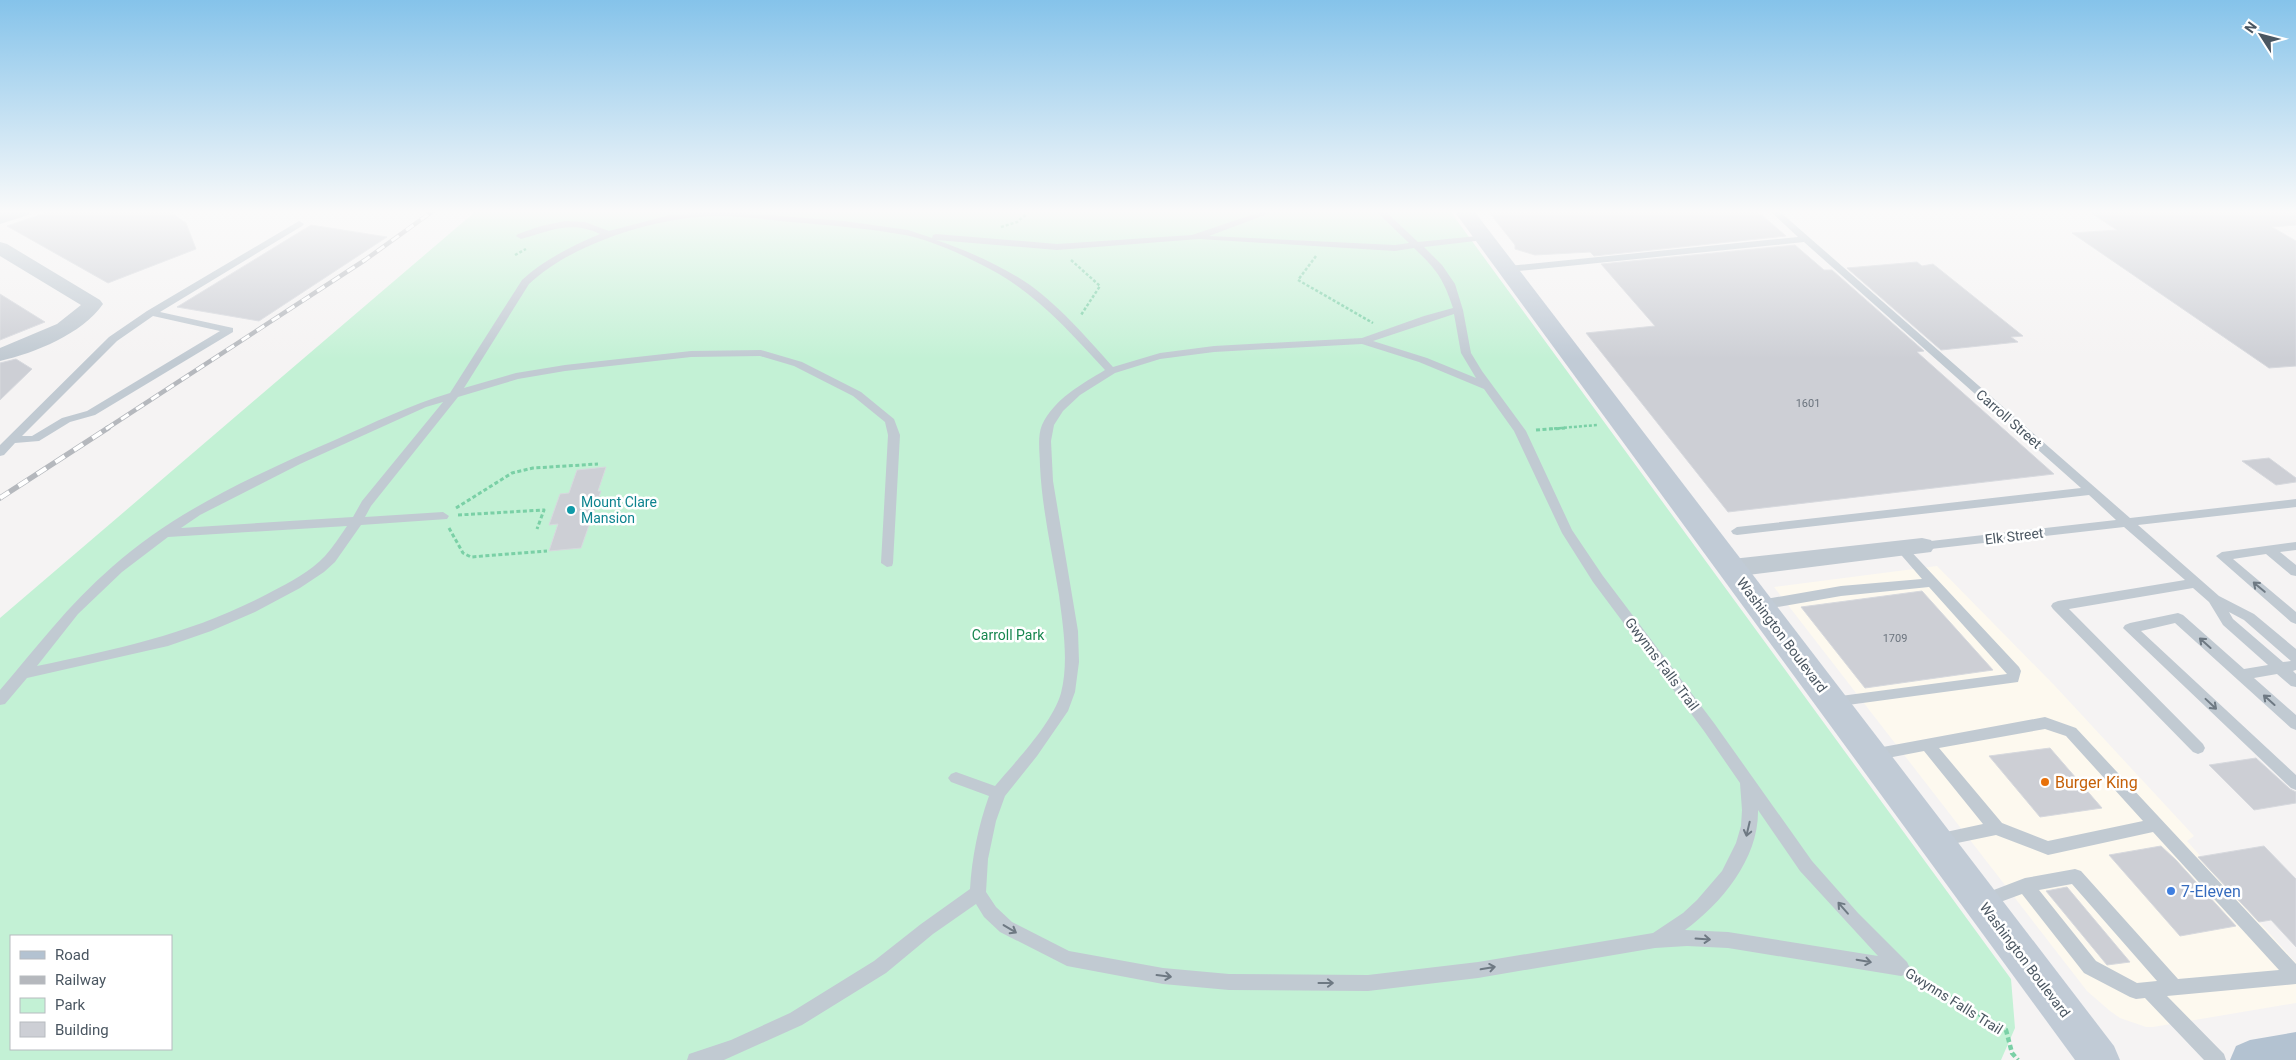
<svg xmlns="http://www.w3.org/2000/svg" width="2296" height="1060" font-family="Roboto,sans-serif">
<rect width="100%" height="100%" fill="#f5f3f3"/>
<!-- commercial -->
<path fill="#fdf9ef" d="M1937 566 2055 686 2194 836 2187 841 2296 963V1003L2153 1027H2146L2120 1018 2110 1011 2087 991 1774 587Z"/>
<!-- green -->
<path fill="#c3f1d5" fill-rule="evenodd" d="M476 211H1450L2011 979 2015 1028 2001 1060H0V618ZM11 936H171V1049H11Z"/>
<!-- building -->
<g fill="#cdcfd5" stroke="#d7d9de">
<path d="M51 211H169L186 223 196 249 108 283 7 226Z"/>
<path d="M1488 211H1757L1786 236 1594 256 1590 252 1535 255 1515 249V245Z"/>
<path d="M2088 211H2296V225L2272 227 2296 241V366L2269 368 2072 233 2117 230Z"/>
<path d="M311 225 387 237 259 321 177 307Z"/>
<path d="M1795 245 1824 270H1832L1924 351 1917 352 2054 474 1728 512 1586 333 1655 326 1601 264Z"/>
<path d="M1917 262 1922 266 1933 264 2023 336 2011 337 2018 342 1941 350 1847 268Z"/>
<path d="M0 294 45 322 0 340Z"/>
<path d="M16 359 32 369 0 400V363Z"/>
<path d="M2269 458 2296 478V482L2276 485 2242 461Z"/>
<path d="M606 467 598 491H601L581 548 549 551 558 524 549 525 560 494 569 493 577 470Z"/>
<path d="M1922 591 1993 670 1865 688 1801 607Z"/>
<path d="M2050 748 2102 808 2040 817 1989 756Z"/>
<path d="M2256 758 2290 789 2296 792V803L2254 810 2209 765Z"/>
<path d="M2161 846 2176 860 2236 926 2180 936 2109 855Z"/>
<path d="M2264 846 2296 879V947L2271 920 2259 922 2198 857Z"/>
<path d="M2067 887 2130 962 2107 965 2046 891Z"/>
</g>
<g fill="none" stroke-linecap="round" stroke-linejoin="round">
<!-- path-far2 -->
<g stroke="#7ad0a6" stroke-width="2.5" stroke-dasharray="3 2" stroke-linecap="butt">
<path d="M1001 227 1017 222 1030 211"/>
<path d="M515 255 526 249"/>
<path d="M1316 256 1298 280 1373 323"/>
<path d="M1071 260 1100 286 1081 315"/>
<path d="M1549 429 1597 425"/>
</g>
<!-- path-far1 -->
<g stroke="#7ad0a6" stroke-width="3" stroke-dasharray="4 2.5" stroke-linecap="butt">
<path d="M1536 430 1565 428"/>
<path d="M456 508 512 473 533 468 598 464"/>
<path d="M458 515 544 510 537 529"/>
<path d="M449 528 463 553 471 557 547 551"/>
</g>
<!-- path -->
<path stroke="#7ad0a6" stroke-width="4.5" stroke-dasharray="5 3" stroke-linecap="butt" d="M1916 977 2006 1030 2012 1053 2018 1060"/>
<!-- service -->
<g fill="#c1cad2" fill-rule="evenodd">
<path d="M716 211 844 221 908 230 932 238 933 235 936 234 1057 244 1192 235 1263 211H1275L1209 236 1395 245 1409 243 1376 211H1385L1418 242 1487 235V239L1484 240 1424 247 1442 265 1455 284 1463 310 1471 353 1482 371 1526 431 1572 530 1603 576 1714 723 1812 861 1858 913 1907 962 1910 968 1907 974 1901 976 1728 948 1687 946 1655 948 1478 978 1368 991 1229 990 1163 984 1067 966 1000 932 984 917 976 904 933 934 886 973 802 1025 724 1060H687L689 1054 731 1040 790 1013 874 961 921 924 970 889C972 857 978 827 989 796L951 782 948 778 951 774 956 772 995 786C1016 761 1052 724 1061 693 1069 661 1063 627 1059 595 1052 552 1042 509 1040 466 1040 453 1037 437 1042 425 1054 399 1082 384 1105 370 1073 335 1040 298 999 274 972 259 935 241 905 235 872 229 837 226 804 223 777 221 751 217 725 216 664 214 573 242 529 284L464 388 516 373 565 365 691 351 761 350 802 362 861 392 894 419 900 435 893 563 892 566 887 567 881 563 888 435 885 422 853 396 794 366 760 356 691 357 565 371 518 379 458 397 371 506 365 517 443 512 449 516 447 519 361 525 335 562 324 572 300 588 255 612 211 631 168 646 27 678 5 704 0 705V690C36 648 69 604 112 567 176 510 257 474 335 440 373 423 410 405 450 393L522 280C545 259 572 246 600 234 571 220 550 231 521 239L516 236 518 234 541 226 565 221 585 222 609 231 670 215ZM1199 239 1395 251 1414 248C1437 270 1443 278 1453 308L1424 316 1362 338 1214 346 1160 353 1113 367C1087 338 1056 302 1024 281 997 264 966 250 936 240L1057 250ZM1454 314 1461 353 1476 378 1427 358 1373 341ZM1362 344 1419 362 1484 389 1514 431 1562 533 1593 582 1704 731 1740 783 1742 810 1741 826 1736 843 1722 871 1697 900 1683 913 1653 933 1478 962 1368 975 1229 974 1163 968 1069 951 1012 922 996 907 986 892 988 859 996 821 1005 796 1037 756 1068 711 1075 692 1079 662 1078 631 1053 481 1051 441 1054 425 1063 411 1080 395 1115 373 1160 359 1214 352ZM443 402 362 501 353 517 181 528 200 515 300 464 426 407ZM347 526C340 536 333 547 325 556 310 572 290 582 271 592 194 633 122 648 37 666L78 614 122 572 168 537ZM1758 810 1800 871 1878 956 1728 932 1685 930C1722 903 1759 858 1758 810Z"/>
<path d="M1770 211H1779L2130 518 2296 499V507L2138 525 2219 596 2254 614 2296 649V670L2293 671 2296 674V687L2291 686 2277 674 2254 678 2296 715V730L2291 728 2175 623 2141 631 2296 775V790L2291 788 2123 628 2125 625 2130 623 2178 613 2183 615 2244 669 2268 665 2223 625 2209 602 2193 588 2069 609 2203 744 2205 748 2203 752 2198 754 2193 752 2053 609 2051 606 2053 603 2058 601 2185 580 2124 527 1922 550 1916 546 1922 542 2116 520 2089 495 1737 535 1733 534 1731 531 1737 527 2081 488 1804 242 1508 272 1503 269 1508 266 1798 237ZM2229 612 2244 620 2291 661 2283 662 2233 619Z"/>
<path d="M299 221 304 224 302 226 160 312 233 328V332L95 415 70 422 39 441 15 443 4 455 0 456V445L109 337 147 311ZM153 316 220 331 87 411 62 418 32 436H22L117 341Z"/>
<path d="M2296 542V550L2280 552 2296 565V576L2291 575 2266 554 2233 559 2296 612V624L2291 622 2216 556 2222 552Z"/>
<path d="M1902 545 1906 546 2019 667 2021 671 2018 682 1833 707 1828 706 1826 702 1828 698 1833 697 2007 674 1929 587 1841 596 1760 610 1755 608 1753 605 1755 602 1760 600 1841 586 1922 579 1896 549Z"/>
<path d="M2045 717 2076 728 2296 964V984L2167 996 2224 1054 2226 1060H2204L2145 998 2136 999 2130 997 2084 973 2022 894 1984 908 1978 906 1976 901 1978 896 2025 878 2075 869 2081 871 2178 979 2279 970 2153 832 2048 855 1996 835 1938 847 1932 845 1930 840 1932 835 1983 824 1924 751 1872 761 1867 759 1864 755 1867 751 1872 749ZM2045 729 2066 736 2143 821 2048 841 2002 823 1939 748ZM2072 884 2157 981 2137 983 2096 961 2039 890Z"/>
</g>
<!-- minor -->
<g fill="#c1cad2" fill-rule="evenodd">
<path d="M5 211H31L28 215 0 224V213Z"/>
<path d="M0 242 7 244 100 300 103 304C82 334 35 353 0 361V348L57 324 81 305 0 256Z"/>
<path d="M1922 538 1931 540 1935 546 1931 552 1732 577 1723 574 1719 568 1723 562 1732 559Z"/>
</g>
<!-- secondary -->
<path fill="#c1cbd6" fill-rule="evenodd" d="M1454 211H1474L2114 1046 2120 1060H2075Z"/>
<!-- primary -->
<path fill="#b3c2d1" fill-rule="evenodd" d="M2296 1032V1060H2230L2236 1046 2250 1040Z"/>
<!-- rail-far1 casing -->
<g stroke="#b5b8bd" stroke-width="4.5">
<path id="rail-far1" d="M106 429 365 260 433 211"/>
</g>
<!-- rail casing -->
<g stroke="#b5b8bd" stroke-width="5.5">
<path id="rail" d="M0 498 108 428"/>
</g>
<!-- rail-far1 -->
<use href="#rail-far1" stroke="#fff" stroke-width="3" stroke-dasharray="9" stroke-linecap="butt"/>
<!-- rail -->
<use href="#rail" stroke="#fff" stroke-width="4" stroke-dasharray="11" stroke-linecap="butt"/>
</g>
<!-- one-way arrows -->
<defs><path id="oneway-shaft" d="M-6 0H5M1.5-3L5.5 0L1.5 3" fill="none" stroke-width="1.6" stroke-linecap="round" stroke-linejoin="round" transform="scale(1.25)"/></defs>
<g stroke="#6e7983">
<use href="#oneway-shaft" transform="translate(2259 587) rotate(-140)"/>
<use href="#oneway-shaft" transform="translate(2205 643) rotate(-138)"/>
<use href="#oneway-shaft" transform="translate(2269 700) rotate(-138)"/>
<use href="#oneway-shaft" transform="translate(2211 704) rotate(43)"/>
<use href="#oneway-shaft" transform="translate(1748 829) rotate(103)"/>
<use href="#oneway-shaft" transform="translate(1843 908) rotate(-131)"/>
<use href="#oneway-shaft" transform="translate(1010 929) rotate(31)"/>
<use href="#oneway-shaft" transform="translate(1703 939) rotate(4)"/>
<use href="#oneway-shaft" transform="translate(1864 961) rotate(10)"/>
<use href="#oneway-shaft" transform="translate(1488 968) rotate(-10)"/>
<use href="#oneway-shaft" transform="translate(1164 976) rotate(7)"/>
<use href="#oneway-shaft" transform="translate(1326 983)"/>
</g>
<!-- sky -->
<linearGradient id="sky" x2="0" y2="1"><stop stop-color="#85c3ea"/><stop offset="0.59" stop-color="#fafafa"/><stop offset="1" stop-color="#fafafa" stop-opacity="0"/></linearGradient>
<rect width="2296" height="359" fill="url(#sky)"/>
<!-- markers -->
<circle fill="#0f9aa8" stroke="#fff" stroke-width="2" cx="571" cy="510" r="5"/>
<circle fill="#e8710a" stroke="#fff" stroke-width="2" cx="2045" cy="782" r="5"/>
<circle fill="#3f7fe0" stroke="#fff" stroke-width="2" cx="2171" cy="891" r="5"/>
<g text-anchor="middle" stroke-width="5" stroke-linejoin="round" paint-order="stroke">
<!-- number labels -->
<g font-size="11" fill="#6b747e">
<text x="1808" y="407">1601</text>
<text x="1895" y="642">1709</text>
</g>
<!-- street labels -->
<g font-size="14" fill="#4a5661" stroke="#fff">
<text transform="translate(2009 419) rotate(41)" y="5">Carroll Street</text>
<text transform="translate(2014 536) rotate(-7)" y="5">Elk Street</text>
<text transform="translate(1782 635) rotate(53)" y="5">Washington Boulevard</text>
<text transform="translate(1662 664) rotate(53)" y="5">Gwynns Falls Trail</text>
<text transform="translate(2025 960) rotate(53)" y="5">Washington Boulevard</text>
<text transform="translate(1954 1001) rotate(32)" y="5">Gwynns Falls Trail</text>
</g>
<!-- culture labels -->
<g font-size="14" fill="#0d838f" stroke="#fff" text-anchor="start">
<text x="581" y="507">Mount Clare<tspan x="581" dy="16">Mansion</tspan></text>
</g>
<!-- park labels -->
<g font-size="14" fill="#17864f" stroke="#fff">
<text x="1008" y="640">Carroll Park</text>
</g>
<!-- near-food labels -->
<g font-size="16" fill="#c56008" stroke="#fff" text-anchor="start">
<text x="2055" y="788">Burger King</text>
</g>
<!-- near-shop labels -->
<g font-size="16" fill="#366cbe" stroke="#fff" text-anchor="start">
<text x="2181" y="897">7-Eleven</text>
</g>
</g>
<!-- legend -->
<rect x="10" y="935" width="162" height="115" fill="#ffffff" stroke="#b7bbc0"/>
<rect x="20" y="951" width="25" height="8" fill="#b3c2d1" stroke="#b7bbc0"/>
<text x="55" y="960" font-size="15" fill="#4a5661">Road</text>
<rect x="20" y="976" width="25" height="8" fill="#b5b8bd" stroke="#b7bbc0"/>
<text x="55" y="985" font-size="15" fill="#4a5661">Railway</text>
<rect x="20" y="998" width="25" height="15" fill="#c3f1d5" stroke="#b7bbc0"/>
<text x="55" y="1010" font-size="15" fill="#4a5661">Park</text>
<rect x="20" y="1022" width="25" height="15" fill="#cdcfd5" stroke="#b7bbc0"/>
<text x="55" y="1035" font-size="15" fill="#4a5661">Building</text>
<!-- north arrow -->
<g transform="translate(2261 35) rotate(306)" stroke="#ffffff" stroke-width="4" paint-order="stroke">
<path d="M0-4L9 19L0 12L-9 19Z" fill="#4a5661"/>
<text y="-8" font-size="14" font-weight="bold" text-anchor="middle" fill="#4a5661">N</text>
</g>
</svg>
